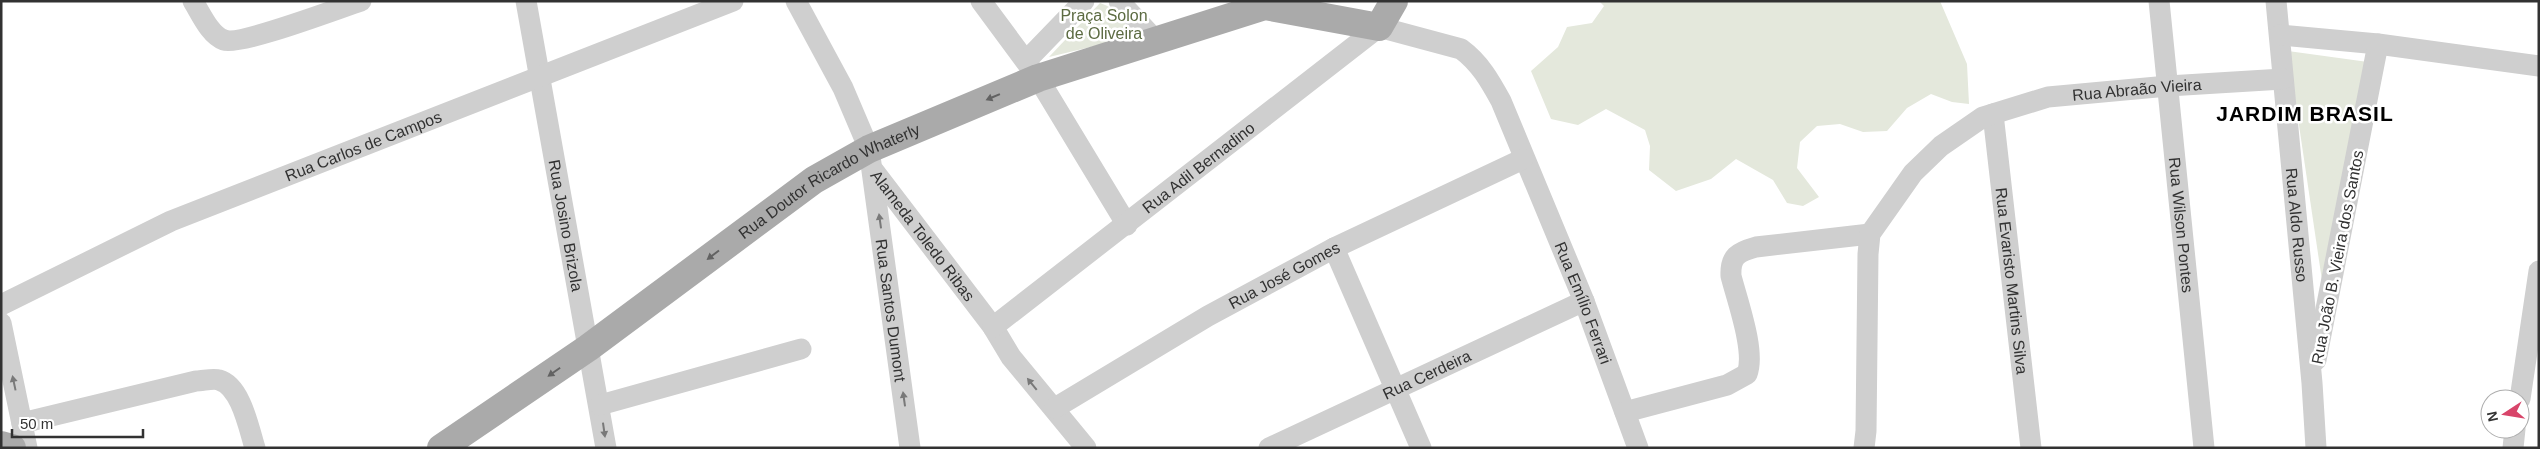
<svg xmlns="http://www.w3.org/2000/svg" width="2540" height="449" font-family="Helvetica,sans-serif">
<rect width="100%" height="100%" fill="#fff"/>
<!-- green -->
<g fill="#e4e8dc">
<path d="M1599 1H1940L1967 64 1969 104 1952 102 1931 94 1907 108 1887 131 1863 132 1840 124 1817 126 1800 142 1797 168 1819 197 1803 206 1787 203 1773 180 1736 159 1711 179 1676 191 1649 170 1650 146 1645 130 1606 109 1578 125 1551 119 1531 71 1558 47 1567 27 1592 23 1604 6Z"/>
<path d="M1100 3C1118 9 1124 20 1132 37L1049 57Z"/>
<path d="M2288 51 2368 62 2324 294Z"/>
</g>
<g fill="none" stroke-linecap="round" stroke-linejoin="round">
<!-- minor -->
<g stroke="#cfcfcf" stroke-width="21">
<path d="M193 1C201 14 210 35 224 40 240 46 339 8 361 1"/>
<path id="s1" d="M526 1 606 448"/>
<path id="s2" d="M796 1 843 88 869 149 910 448"/>
<path d="M981 1 1038 78 1127 225"/>
<path d="M1119 1 1157 42"/>
<path id="s3" d="M2159 1 2204 448"/>
<path id="s4" d="M2276 1 2312 383 2316 448"/>
<path d="M2280 35 2378 44 2539 66"/>
<path d="M1026 61 1084 1"/>
<path id="s5" d="M1993 114 2031 448"/>
<path id="s6" d="M874 171 993 327 1011 357 1086 448"/>
<path d="M1334 248 1421 448"/>
<path id="s7" d="M1 305 171 221 733 1"/>
<path d="M1 323 27 448"/>
<path id="s8" d="M993 327 1379 27 1461 49C1480 63 1490 81 1501 101L1584 301 1638 448"/>
<path d="M2316 360 2378 44"/>
<path d="M2520 399 2539 271"/>
<path d="M600 405 801 349"/>
<path id="s9" d="M1055 408 1208 316 1334 248 1523 159"/>
<path d="M1625 412 1727 385 1747 374C1756 352 1737 300 1731 276 1730 256 1738 252 1756 247L1870 234"/>
<path d="M22 423 196 381C203 381 213 378 219 380 241 386 249 429 255 448"/>
<path id="s10" d="M1269 448 1584 301"/>
<path id="s11" d="M1864 448 1866 431 1868 254 1870 234 1913 173 1941 146 1983 117 2048 97 2168 86 2283 79"/>
<path d="M2513 448 2515 429"/>
</g>
<!-- major -->
<g stroke="#aaa" stroke-width="28">
<path d="M1 445 12 448"/>
<path id="s12" d="M441 448 588 348 814 180 869 149 1038 78 1265 6 1379 27 1394 1"/>
</g>
</g>
<!-- one-way arrows -->
<defs><path id="oneway-solid" d="M-6-.8H1V-3.2L6.5 0L1 3.2V.8H-6Z" transform="scale(1.25)"/></defs>
<g fill="#626262">
<use href="#oneway-solid" transform="translate(993 97) rotate(157)"/>
<use href="#oneway-solid" transform="translate(713 255) rotate(143)"/>
<use href="#oneway-solid" transform="translate(554 372) rotate(145)"/>
</g>
<g fill="#797979">
<use href="#oneway-solid" transform="translate(880 221) rotate(-98)"/>
<use href="#oneway-solid" transform="translate(14 383) rotate(-102)"/>
<use href="#oneway-solid" transform="translate(1032 384) rotate(-129)"/>
<use href="#oneway-solid" transform="translate(904 399) rotate(-98)"/>
<use href="#oneway-solid" transform="translate(604 430) rotate(82)"/>
</g>
<g text-anchor="middle" stroke-width="5" stroke-linejoin="round" paint-order="stroke">
<!-- park labels -->
<g font-size="16" fill="#5c6b42" stroke="#fff">
<text x="1104" y="21">Praça Solon<tspan x="1104" dy="18">de Oliveira</tspan></text>
</g>
<!-- street labels -->
<g font-size="16" fill="#323232" stroke="#fff">
<text dy="6" stroke="none"><textPath href="#s11" startOffset="536">Rua Abraão Vieira</textPath></text>
<text dy="6" stroke="none"><textPath href="#s7" startOffset="396">Rua Carlos de Campos</textPath></text>
<text dy="6" stroke="none"><textPath href="#s8" startOffset="260">Rua Adil Bernadino</textPath></text>
<text dy="6" stroke="none"><textPath href="#s12" startOffset="472">Rua Doutor Ricardo Whaterly</textPath></text>
<text dy="6" stroke="none"><textPath href="#s3" startOffset="225">Rua Wilson Pontes</textPath></text>
<text dy="6" stroke="none"><textPath href="#s4" startOffset="225">Rua Aldo Russo</textPath></text>
<text dy="6" stroke="none"><textPath href="#s1" startOffset="228">Rua Josino Brizola</textPath></text>
<text dy="6" stroke="none"><textPath href="#s6" startOffset="81">Alameda Toledo Ribas</textPath></text>
<text transform="translate(2337 257) rotate(-79)" y="6">Rua João B. Vieira dos Santos</text>
<text dy="6" stroke="none"><textPath href="#s9" startOffset="265">Rua José Gomes</textPath></text>
<text dy="6" stroke="none"><textPath href="#s5" startOffset="168">Rua Evaristo Martins Silva</textPath></text>
<text dy="6" stroke="none"><textPath href="#s8" startOffset="858">Rua Emílio Ferrari</textPath></text>
<text dy="6" stroke="none"><textPath href="#s2" startOffset="328">Rua Santos Dumont</textPath></text>
<text dy="6" stroke="none"><textPath href="#s10" startOffset="174">Rua Cerdeira</textPath></text>
</g>
<!-- district labels -->
<g font-size="21" font-weight="bold" letter-spacing="1" fill="#000" stroke="#fff">
<text x="2305" y="121">JARDIM BRASIL</text>
</g>
</g>
<!-- border -->
<rect width="2540" height="449" fill="none" stroke="#323232" stroke-width="5"/>
<!-- north arrow -->
<g transform="translate(2505 414) rotate(258)"><circle r="24" fill="#ffffff" stroke="#adadad"/>
<path d="M0-4L9 19L0 12L-9 19Z" fill="#d8456a"/>
<text y="-8" font-size="14" font-weight="bold" text-anchor="middle" fill="#323232">N</text>
</g>
<!-- scale -->
<path d="M12 429v8h131v-8" fill="none" stroke="#323232" stroke-width="2.5"/>
<text x="20" y="429" font-size="15" fill="#323232" stroke="#ffffff" stroke-width="4" paint-order="stroke">50 m</text>
</svg>
